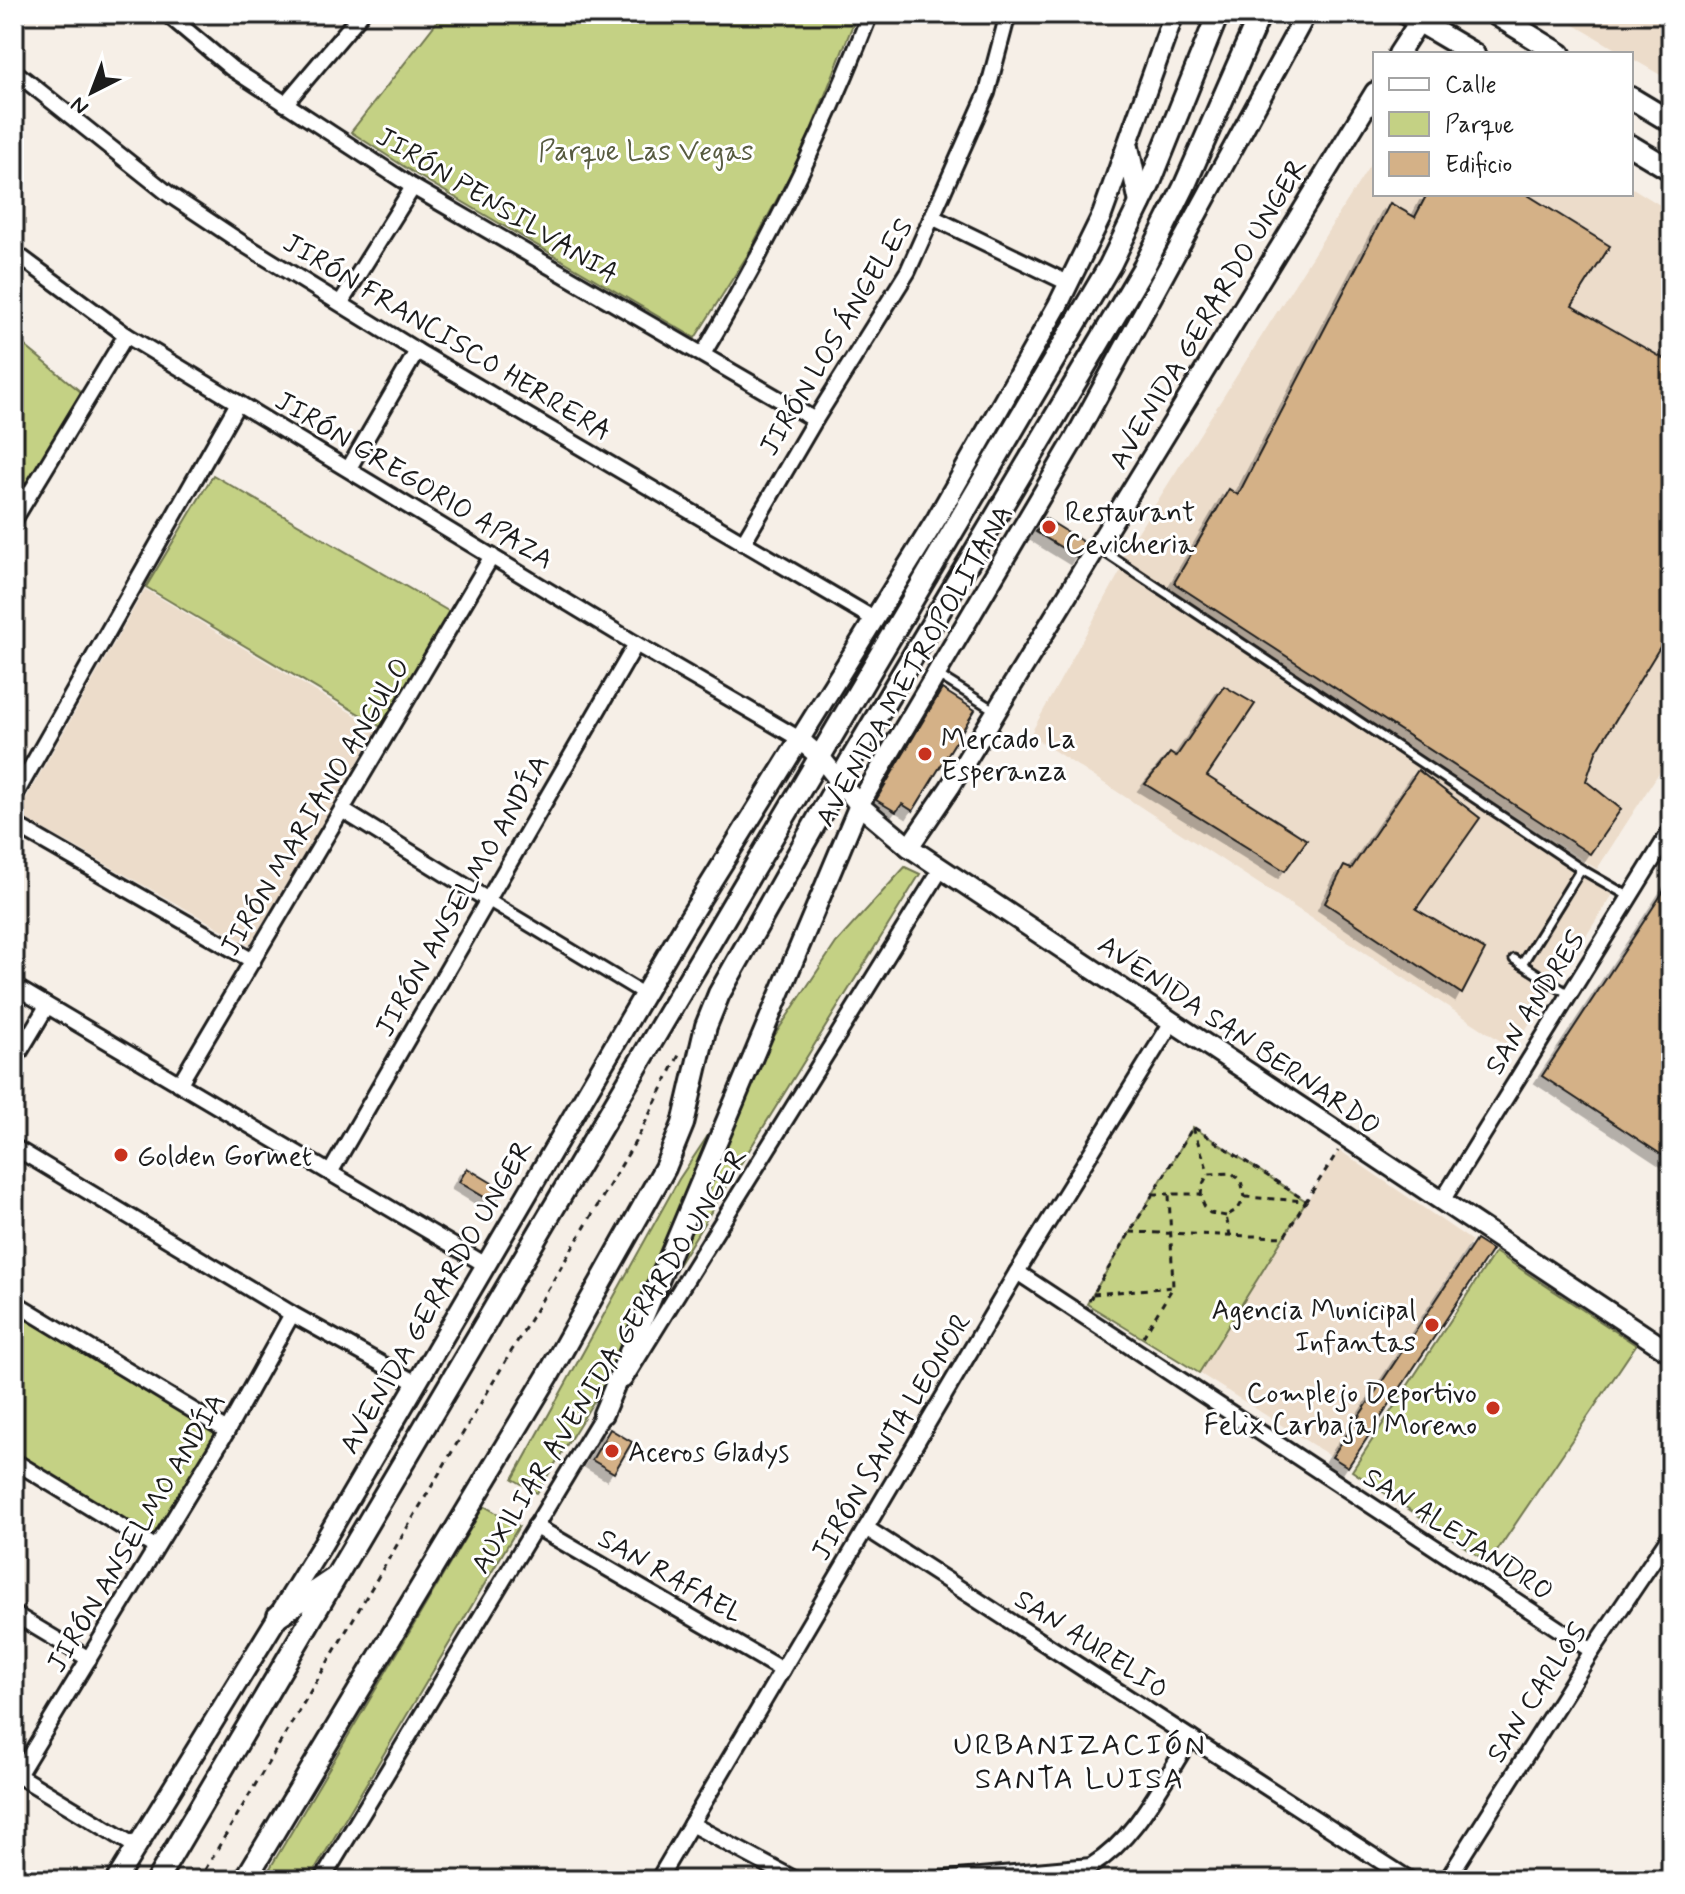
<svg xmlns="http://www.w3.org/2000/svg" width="1685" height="1894" font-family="Mynerve,sans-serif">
<defs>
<filter id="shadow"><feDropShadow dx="-7" dy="7" stdDeviation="0" flood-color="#0004"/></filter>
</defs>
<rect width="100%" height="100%" fill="#f6efe7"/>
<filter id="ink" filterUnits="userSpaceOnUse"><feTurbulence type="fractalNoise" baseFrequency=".0125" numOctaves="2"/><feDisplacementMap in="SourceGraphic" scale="16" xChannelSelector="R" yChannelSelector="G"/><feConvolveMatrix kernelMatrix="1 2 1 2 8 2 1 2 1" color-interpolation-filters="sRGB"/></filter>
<g filter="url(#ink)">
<!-- built -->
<g fill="#ecdcca">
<path d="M1556 14H1671V81L1631 58V54H1624Z"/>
<path d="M1375 157V194H1631V187L1671 212V754L1597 869 1487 798 1619 885 1513 1049 1030 735 1126 561 1122 557Z"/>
<path d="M145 589 378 729 250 945 17 814Z"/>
<path d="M1339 1150 1472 1241 1332 1457 1199 1373Z"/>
</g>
<!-- green -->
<g fill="#c4d184" stroke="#707650" stroke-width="2">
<path d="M443 14H857L804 148 747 256 695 338 417 175 351 132Z"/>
<path d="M14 337 81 392 14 504Z"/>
<path d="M213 475 450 612 381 727 146 587Z"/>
<path d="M905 867 920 874 537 1493 513 1479 679 1179 836 943Z"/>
<path d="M1193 1127 1306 1201 1199 1373 1087 1304Z"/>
<path d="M1495 1252 1636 1345 1489 1563 1352 1471Z"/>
<path d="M14 1312 217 1435 154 1540 14 1454Z"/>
<path d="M484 1506 519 1526 309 1880H263Z"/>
</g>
<!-- building -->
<g fill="#d4b187" stroke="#1c1c1c" stroke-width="2" filter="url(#shadow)">
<path d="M1427 194H1526L1610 246 1572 306 1671 363V629L1596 752 1586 781 1621 809 1590 854 1174 583 1229 489 1238 495 1390 203 1415 217Z"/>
<path d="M1045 518 1085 543 1077 557 1036 532Z"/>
<path d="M1224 686 1255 704 1207 776 1307 840 1285 871 1145 784 1170 753 1176 757Z"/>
<path d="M942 689 975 710 913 811 902 804 896 812 876 800Z"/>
<path d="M1418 770 1480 818 1416 909 1485 950 1462 994 1325 903 1344 866 1351 869Z"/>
<path d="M1671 880V1161L1542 1076Z"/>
<path d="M467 1168 502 1189 494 1203 459 1182Z"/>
<path d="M1476 1240 1492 1250 1348 1467 1332 1457Z"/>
<path d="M610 1429 632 1442 614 1473 592 1460Z"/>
</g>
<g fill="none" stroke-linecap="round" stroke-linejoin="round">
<!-- service casing -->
<g stroke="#1c1c1c" stroke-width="13">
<g id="service">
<path d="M1097 547 1581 869 1630 897"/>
<path d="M938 675 994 710"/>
<path d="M1514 959 1570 995"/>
<path d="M1522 964 1581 869"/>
</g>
</g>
<!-- pedestrian casing -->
<g stroke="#1c1c1c" stroke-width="17">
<path id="pedestrian" d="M488 900 644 994"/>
</g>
<!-- minor casing -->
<g stroke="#1c1c1c" stroke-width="20">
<g id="minor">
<path d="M167 14 231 68 413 187 815 420"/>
<path d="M14 19 18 14"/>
<path d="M14 71 170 195 242 243 417 351 874 619"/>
<path d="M285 104 361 14"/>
<path d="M934 218 1068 283"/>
<path d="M14 252 126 335 636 644 798 738"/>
<path d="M341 302 413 187"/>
<path d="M703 354C770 242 823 135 870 14"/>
<path d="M349 468 417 351"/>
<path d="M14 520 126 335"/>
<path d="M743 543 815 420 908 271 987 93 1008 14"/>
<path d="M14 797 238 403"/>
<path d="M342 810 488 900"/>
<path d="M14 824 253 961"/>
<path d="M14 986 486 1265"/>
<path d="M14 1061 47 1006"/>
<path d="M180 1083 492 556"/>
<path d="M14 1147 292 1314 416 1383"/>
<path d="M331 1171 636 644"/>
<path d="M1442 1201 1671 830"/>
<path d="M1017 1272 1592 1651"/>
<path d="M14 1302 227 1431"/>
<path d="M624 1380 941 869"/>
<path d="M14 1461 155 1547"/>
<path d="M535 1526 782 1670"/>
<path d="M866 1528 1410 1880"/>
<path d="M14 1614 89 1659"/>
<path d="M14 1773 135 1846"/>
<path d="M18 1775 227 1431 292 1314"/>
<path d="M691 1824 796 1880"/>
<path d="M322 1880 607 1408"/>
<path d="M658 1880 1017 1272 1172 1022"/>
<path d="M935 1880 1091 1866C1137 1838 1162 1782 1191 1738"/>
<path d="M1447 1880 1592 1651 1671 1534"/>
</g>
</g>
<!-- tertiary casing -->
<g stroke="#1c1c1c" stroke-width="24">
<g id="tertiary">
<path d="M1398 54 1424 14"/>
<path d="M798 738 821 758 859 805 909 847 1671 1353"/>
<path d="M909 847 950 787 1375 92"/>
<path d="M603 1414 859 805 1074 440 1306 14"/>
<path d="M116 1880 322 1545 687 921 937 518 1058 305 1102 215 1174 14"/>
</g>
</g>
<!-- secondary casing -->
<g stroke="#1c1c1c" stroke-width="26">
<g id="secondary">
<path d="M1406 14 1474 54"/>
<path d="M1495 14 1560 54"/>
<path d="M1631 98 1671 122"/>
<path d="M1631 146 1671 170"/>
<path d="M1128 147 1140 203"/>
<path d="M278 1616 333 1579"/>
<path d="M157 1880 1110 265 1149 185 1218 14"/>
<path d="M245 1880 549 1374 665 1168 683 1124 706 1026 719 994 851 760 1144 267 1184 187 1260 14"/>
</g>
</g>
<!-- path -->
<g stroke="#1c1c1c" stroke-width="3" stroke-dasharray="6 6" stroke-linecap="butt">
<path d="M1193 1128 1209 1174"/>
<path d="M1153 1194H1169"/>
<path d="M1226 1216 1210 1213C1198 1202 1199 1186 1209 1174L1232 1173 1241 1181 1245 1197"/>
<path d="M1130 1232 1284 1237 1306 1201 1245 1197 1238 1209 1226 1216 1230 1235"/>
<path d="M1093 1294 1173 1287"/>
<path d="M1089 1301 1193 1127 1306 1201 1338 1151"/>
<path d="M1143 1337 1173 1287 1169 1194H1201"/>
<path d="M199 1880 638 1137 680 1053"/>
</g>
<!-- service -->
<use href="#service" stroke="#fff" stroke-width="7"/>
<!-- pedestrian -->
<use href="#pedestrian" stroke="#fff" stroke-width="11"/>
<!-- minor -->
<use href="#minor" stroke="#fff" stroke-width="14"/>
<!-- tertiary -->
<use href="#tertiary" stroke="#fff" stroke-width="18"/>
<!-- secondary -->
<use href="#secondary" stroke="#fff" stroke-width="20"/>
</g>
</g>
<!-- markers -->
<g fill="#c8321e" stroke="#fff" stroke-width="3">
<circle cx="1049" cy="527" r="8"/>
<circle cx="925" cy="754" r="8"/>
<circle cx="121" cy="1155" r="8"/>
<circle cx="1432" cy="1325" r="8"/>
<circle cx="1493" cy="1408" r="8"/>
<circle cx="612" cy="1451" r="8"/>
</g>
<g text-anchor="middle" stroke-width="6" stroke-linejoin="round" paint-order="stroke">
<!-- park labels -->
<g font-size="28" fill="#575b40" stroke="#fff">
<text x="646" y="160">Parque Las Vegas</text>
</g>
<!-- street labels -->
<g font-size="28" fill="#1c1c1c" stroke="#fff">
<text transform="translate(498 204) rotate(31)" y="10">JIRÓN PENSILVANIA</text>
<text transform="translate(1207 313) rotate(-59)" y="10">AVENIDA GERARDO UNGER</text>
<text transform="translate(448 336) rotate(31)" y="10">JIRÓN FRANCISCO HERRERA</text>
<text transform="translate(835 336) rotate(-59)" y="10">JIRÓN LOS ÁNGELES</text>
<text transform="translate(415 479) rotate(31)" y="10">JIRÓN GREGORIO APAZA</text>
<text transform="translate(913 665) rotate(-60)" y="10">AVENIDA METROPOLITANA</text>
<text transform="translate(314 806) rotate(-59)" y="10">JIRÓN MARIANO ANGULO</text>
<text transform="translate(461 895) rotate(-60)" y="10">JIRÓN ANSELMO ANDÍA</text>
<text transform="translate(1534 1002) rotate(-58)" y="10">SAN ANDRES</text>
<text transform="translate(1240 1034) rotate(34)" y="10">AVENIDA SAN BERNARDO</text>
<text transform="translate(435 1296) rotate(-60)" y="10">AVENIDA GERARDO UNGER</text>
<text transform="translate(608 1360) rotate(-58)" y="10">AUXILIAR AVENIDA GERARDO UNGER</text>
<text transform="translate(890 1436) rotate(-59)" y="10">JIRÓN SANTA LEONOR</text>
<text transform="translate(135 1532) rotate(-59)" y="10">JIRÓN ANSELMO ANDÍA</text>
<text transform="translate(1459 1533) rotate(33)" y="10">SAN ALEJANDRO</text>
<text transform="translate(671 1575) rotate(30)" y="10">SAN RAFAEL</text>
<text transform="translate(1092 1643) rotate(33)" y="10">SAN AURELIO</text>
<text transform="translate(1536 1692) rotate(-57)" y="10">SAN CARLOS</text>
</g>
<!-- poi labels -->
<g font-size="28" fill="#1c1c1c" stroke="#fff" text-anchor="start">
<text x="1065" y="521">Restaurant<tspan x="1065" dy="32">Cevicheria</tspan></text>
<text x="941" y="748">Mercado La<tspan x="941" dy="32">Esperanza</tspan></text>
<text x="137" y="1165">Golden Gormet</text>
<text x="1416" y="1319" text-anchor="end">Agencia Municipal<tspan x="1416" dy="32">Infantas</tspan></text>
<text x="1477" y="1402" text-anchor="end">Complejo Deportivo<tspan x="1477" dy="32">Felix Carbajal Moreno</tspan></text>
<text x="628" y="1461">Aceros Gladys</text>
</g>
<!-- neighbourhood labels -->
<g font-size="30" letter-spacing="2" fill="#1c1c1c" stroke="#fff">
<text x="1080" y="1754">URBANIZACIÓN<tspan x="1080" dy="34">SANTA LUISA</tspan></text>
</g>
</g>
<!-- margin -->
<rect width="1685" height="1894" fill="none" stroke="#fff" stroke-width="48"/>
<rect x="24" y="24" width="1637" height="1846" fill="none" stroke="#1c1c1c" stroke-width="3" filter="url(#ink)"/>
<!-- legend -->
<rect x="1373" y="52" width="260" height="144" fill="#ffffff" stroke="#a4a4a4" stroke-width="2"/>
<rect x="1389" y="78" width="40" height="12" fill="#ffffff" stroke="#a4a4a4" stroke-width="2"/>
<text x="1445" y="92" font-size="24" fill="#1c1c1c">Calle</text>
<rect x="1389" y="112" width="40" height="24" fill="#c4d184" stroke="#a4a4a4" stroke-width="2"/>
<text x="1445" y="132" font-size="24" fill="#1c1c1c">Parque</text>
<rect x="1389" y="152" width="40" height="24" fill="#d4b187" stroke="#a4a4a4" stroke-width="2"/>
<text x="1445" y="172" font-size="24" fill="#1c1c1c">Edificio</text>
<!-- north arrow -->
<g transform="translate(92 92) rotate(222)" stroke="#ffffff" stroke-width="6" paint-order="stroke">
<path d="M0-6L14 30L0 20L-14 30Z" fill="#1c1c1c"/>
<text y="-12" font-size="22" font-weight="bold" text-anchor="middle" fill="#1c1c1c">N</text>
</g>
</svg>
